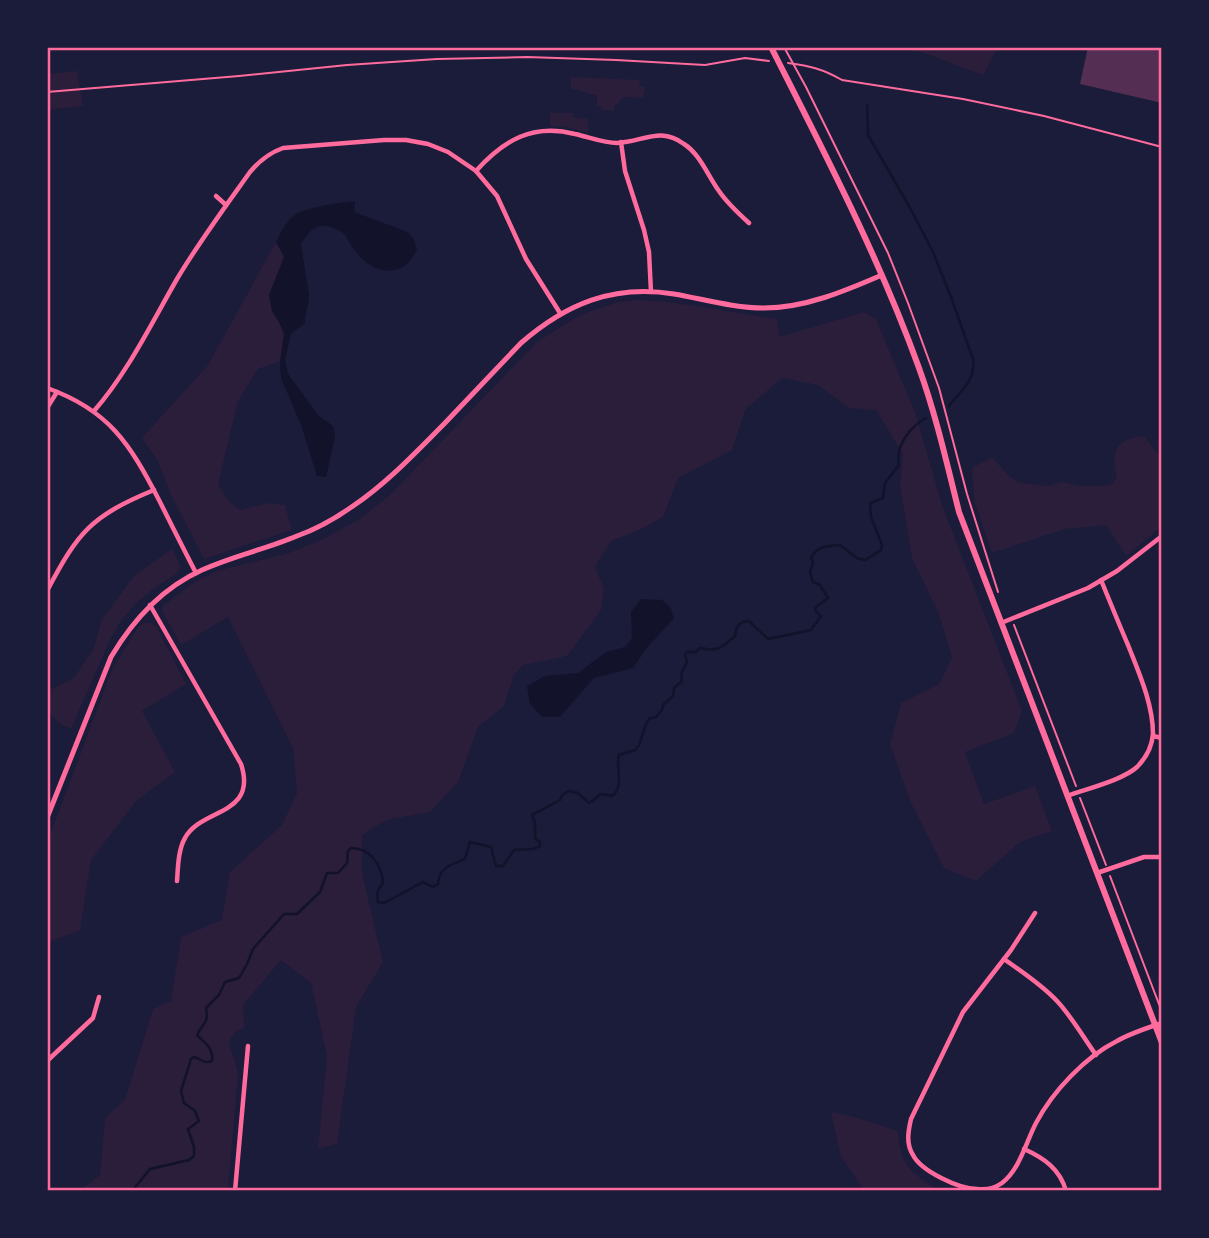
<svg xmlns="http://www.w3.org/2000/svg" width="1209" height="1238" font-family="Karla,sans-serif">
<rect width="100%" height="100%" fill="#1b1b3a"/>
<!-- green -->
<g fill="#2a1e3b">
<path d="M896 47H998L983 75 924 53Z"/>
<path d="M77 71 83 106 47 110V74Z"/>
<path d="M571 77 640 80 639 86 645 87 643 97 641 98 623 97 618 104H615L614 111 601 110V106H597V95C586 94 582 89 571 89Z"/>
<path d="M550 113H573V117L588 119V133L567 127 550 126Z"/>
<path d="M276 242 285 256 269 295 272 311 279 322 284 334 280 361 258 369 238 401 218 484 228 501 240 510 268 503 285 505 292 530 204 559 170 493 158 461 142 438 208 365Z"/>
<path d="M637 300 669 302 777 319 779 337 864 312 876 319 915 412 942 505 1022 711 1014 733 965 752 984 804 1035 786 1052 831 1020 842 976 881 944 868 911 803 890 744 901 703 939 684 952 658 939 614 912 558 900 486 903 454 876 410 849 408 818 385 782 378 745 410 732 450 678 478 663 517 644 528 611 541 595 567 604 589 601 610 567 656 523 665 514 675 504 706 478 727 458 782 430 812 386 820 362 835V873L383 962 356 1007 337 1144 318 1149 327 1056 311 983 281 960 243 1005 244 1028 235 1032 229 1041C231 1053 237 1063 238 1075L228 1188 209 1191H79L100 1175 105 1118 125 1100 153 1009 171 1001 181 937 222 920 230 872 282 825 297 793 293 748 228 617 181 645 162 611 163 606 192 584 216 571 289 553 323 539 358 520 390 495 537 342 580 315 618 302Z"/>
<path d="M1144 436 1162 459V526L1126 556 1106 525 1064 529 992 553 974 500 972 468 992 457 1008 475 1018 482 1047 486 1062 482 1080 486H1101L1112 484 1117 477C1110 451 1116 439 1144 436Z"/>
<path d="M172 549 181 567 177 573 153 589 135 604 120 622 109 642 71 729C51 720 47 713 47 691L74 678 94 648 101 621 134 576Z"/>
<path d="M143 623H150L156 626 186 684 142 711 175 772 136 801 91 860 80 930 47 943V843L112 670 136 630Z"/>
<path d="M831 1112 854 1117 898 1131C899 1160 908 1172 933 1186L931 1191H865L841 1157Z"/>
</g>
<!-- water -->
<g fill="#12122b">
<path d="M355 201 354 212 408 232 413 238 417 249C413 259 405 269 394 270 376 273 362 261 352 247 349 243 347 236 343 233 334 227 321 222 312 230 308 233 305 239 301 243 303 261 307 278 309 295 310 305 304 313 305 323L291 334 285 360 288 374 319 416 333 426 335 437 326 477 317 476 301 425 281 378 280 361 284 334 279 322 272 311 269 295 284 257 276 242C280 235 285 223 291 218 302 207 339 203 355 201Z"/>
<path d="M641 599 662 600 670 607 674 618 646 649 633 668 594 678 560 717H542L530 704 527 686 545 676 578 673 606 652 625 647 632 638 631 612Z"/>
</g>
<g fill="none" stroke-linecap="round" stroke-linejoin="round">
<!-- stream -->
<g stroke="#12122b" stroke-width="2.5">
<path d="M867 105 868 135 909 206 933 252 951 297 973 359C976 380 961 391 949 406"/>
<path d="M132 1191 150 1169 189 1160 194 1156V1147L188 1129 199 1121 195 1111 184 1103 181 1091 191 1059 194 1057C201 1059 204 1064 212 1061 214 1048 205 1043 197 1035 203 1022 209 1024 206 1008L219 995 225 982 239 978 247 964 253 949 284 914H297L320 892 327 873H338L347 863 348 851 351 848C370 848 382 865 383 883 378 889 376 894 378 902L384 903 423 882 433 887 438 884C439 867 451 865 465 859L470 842 491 847 496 866H503L514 850 533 849 540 846V842L535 838V823L532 815 560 800 563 794 569 791 578 793 589 803C602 797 594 791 612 796 625 786 615 768 619 755L635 750 639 745 646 724 649 719 656 717 662 710 663 705 673 696 674 688 682 681 681 674 687 662 685 655 687 652H696L700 648C719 652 721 648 735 636 736 627 739 621 749 621L768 639 811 630 821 616 816 612 815 608 828 598 820 585 813 582 810 572 813 562 811 558C817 546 827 546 840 545L857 558 865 560 881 550 882 545 871 517 870 503 883 498 885 483 899 465C895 446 910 427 926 418"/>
</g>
</g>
<!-- building -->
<path fill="#542f53" d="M1088 47H1162V103L1080 84Z"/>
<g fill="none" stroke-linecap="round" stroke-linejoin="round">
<!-- path -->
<g stroke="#ff6b9d" stroke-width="2">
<path d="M784 47 806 87 888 253 908 303 939 388 967 494 998 592"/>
<path d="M788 63C810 66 823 69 842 80L963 99 1044 116 1162 147"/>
<path d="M47 92 239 76 347 65 437 59 527 57 616 60 705 65 745 58 769 61"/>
<path d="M1014 625 1076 786"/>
<path d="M1080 798 1106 865"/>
<path d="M1110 876 1162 1012"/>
</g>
<!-- minor -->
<g stroke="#ff6b9d" stroke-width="4.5">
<path d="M621 142 625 171 644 230 649 252 651 292"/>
<path d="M476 171C504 140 533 123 575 134 589 137 603 143 617 143 643 142 660 126 684 144 700 154 708 176 719 191 727 203 738 213 749 223"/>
<path d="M216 196 226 205"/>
<path d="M47 388C109 410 130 444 159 500 171 524 183 548 196 573"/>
<path d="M47 408 57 392"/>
<path d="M94 411C128 372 151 324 177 279 199 242 225 207 250 172 260 160 269 153 283 148L384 140H406L428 144 448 152 476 171 497 196 526 259 560 313"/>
<path d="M47 591C78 532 91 516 154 490"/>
<path d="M150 605 241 764C258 816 201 808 185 838 178 850 178 868 177 881"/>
<path d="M1001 623 1088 588 1117 571 1162 536"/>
<path d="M1153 736 1162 738"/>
<path d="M1067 796C1086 789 1123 780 1137 767 1146 758 1152 746 1153 734 1153 704 1139 673 1128 645 1119 624 1110 602 1101 580"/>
<path d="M1097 873 1144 857H1162"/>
<path d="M1035 913 1011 950 963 1012 911 1119C908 1132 906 1144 913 1155 921 1171 959 1189 977 1189 985 1190 995 1188 1002 1183 1020 1169 1026 1142 1036 1123 1053 1091 1085 1057 1117 1041 1131 1033 1147 1028 1162 1023"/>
<path d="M1004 959C1022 972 1041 984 1057 1001 1072 1017 1083 1037 1096 1055"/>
<path d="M47 1061 93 1018 99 997"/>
<path d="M1024 1149C1044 1158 1060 1169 1066 1191"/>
<path d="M235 1191 248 1046"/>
</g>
<!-- tertiary -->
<path stroke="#ff6b9d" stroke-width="5" d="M47 818 111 657C133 620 162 588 202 570 233 556 266 549 297 536 317 529 336 518 353 506 387 483 415 453 444 424 470 397 495 370 521 343 566 304 613 284 674 294 703 299 734 308 764 308 805 308 845 291 882 275"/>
<!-- secondary -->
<path stroke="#ff6b9d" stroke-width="6" d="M771 47C824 152 879 257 919 368 936 415 947 464 959 512L1162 1043"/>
</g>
<!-- border -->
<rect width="1209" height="1238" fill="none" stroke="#1b1b3a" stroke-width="98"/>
<rect x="49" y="49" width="1111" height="1140" fill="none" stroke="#ff6b9d" stroke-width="2.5"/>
</svg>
